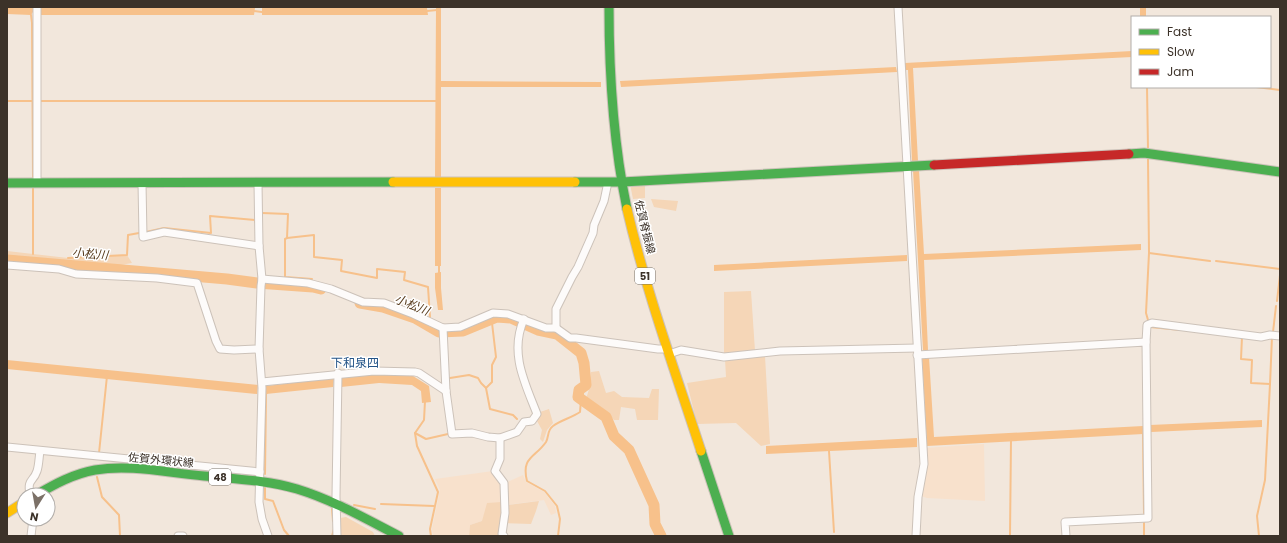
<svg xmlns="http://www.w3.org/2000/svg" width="1287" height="543" font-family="Poppins,'Noto Sans JP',sans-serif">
<rect width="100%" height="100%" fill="#f2e7dc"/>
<!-- built -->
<g fill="#f8e1cc">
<path d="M984 444 985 501 927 498 921 496 925 448Z"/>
<path d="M493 471 501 485 523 475 526 482 544 492 555 506 556 513 551 515 544 500 506 505 482 521 470 525 469 536H433L432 529 440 490 435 479Z"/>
</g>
<!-- green -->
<g fill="#f5d6b7">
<path d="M645 183V198L633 199 630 184Z"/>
<path d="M651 199 678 201 676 211 654 207Z"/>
<path d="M7 251 68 258 127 255 132 263 109 267 7 257Z"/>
<path d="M751 291 755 351 724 354V292Z"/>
<path d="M765 356 770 444 761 446 736 423 697 424 687 383 726 377 725 359Z"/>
<path d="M599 371 606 393 614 391 622 397 649 398 652 389H659L658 420H637L635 409 621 407 619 420H614L601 407 586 399 590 386 591 372Z"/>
<path d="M549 409 553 423 547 430 543 442 540 439 542 430 537 421 540 412Z"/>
<path d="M539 501 536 511 531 524 503 523 500 536H469L470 525 482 521 487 503 502 502 507 505Z"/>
<path d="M346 517 373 532 375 536H341L340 518Z"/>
</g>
<!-- water -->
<g fill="#f7c18b">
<path d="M7 7H33V12L31 15 7 14Z"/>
<path d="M436 7H441V81L601 82V87H441V177H435Z"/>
<rect x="1140" y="7" width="6" height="10"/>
<path d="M41 8H255L254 15H41Z"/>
<path d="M262 8H427L428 15H262Z"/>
<path d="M1132 51V57L913 68 918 161 912 162 908 70H905V63Z"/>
<path d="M896 67 897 72 621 87 620 81Z"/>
<path d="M913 170H919L924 254 1141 244V250L924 260 928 350H923Z"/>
<rect x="435" y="188" width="6" height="78"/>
<path d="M907 255V261L714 271V265Z"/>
<path d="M441 272V288L443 310H438L435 288V273Z"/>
<path d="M929 357 934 437 1143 426V434L927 446 922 358Z"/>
<path d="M7 360 258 385 257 394 7 369Z"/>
<path d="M380 374 413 376 429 386 431 402 422 403 421 391 412 385 379 383 341 387V377Z"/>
<path d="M334 378 333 387 266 394V386Z"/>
<path d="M1262 420V427L1151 432 1150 425Z"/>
<path d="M917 438V447L766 454V446Z"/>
</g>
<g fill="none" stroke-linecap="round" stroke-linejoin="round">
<!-- stream -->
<g stroke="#f7c18b" stroke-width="2">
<path d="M254 11 262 12"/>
<path d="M427 11 437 10"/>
<path d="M31 15 32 23 33 177"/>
<path d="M1147 87 1148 149"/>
<path d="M1256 87 1280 90"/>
<path d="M7 101H34"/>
<path d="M39 101H436"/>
<path d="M33 187V254"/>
<path d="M262 213 288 214 287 238 314 235V257L342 260 341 271 377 278V269L405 272 404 280 428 287 430 317"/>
<path d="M146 232 164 228 211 233 210 216 255 220V222"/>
<path d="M287 238 285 239V277L312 279"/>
<path d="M1149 253 1210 261"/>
<path d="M68 258 127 255 128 235 139 233"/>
<path d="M1216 261 1280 269"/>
<path d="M439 263V275"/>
<path d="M1277 301 1280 275"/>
<path d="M491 319 492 323 496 357 492 365V382L486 388 490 409 513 415 517 419"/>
<path d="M1148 320 1146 313 1149 253 1148 159"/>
<path d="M1150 327 1181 330"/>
<path d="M1273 332 1276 306"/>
<path d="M1242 337 1241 359 1252 360 1251 383 1270 384 1265 480 1257 516 1259 536"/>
<path d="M450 378 469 375 478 378 481 383 486 388"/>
<path d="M1270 384 1272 337"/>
<path d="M425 401 424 420 415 433 417 446 438 492 430 529 431 536"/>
<path d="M415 433 426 439 448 434"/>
<path d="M1143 434 1144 513"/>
<path d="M829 451 834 532"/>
<path d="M99 453 107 376"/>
<path d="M265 474 266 394 267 392"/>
<path d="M97 477 102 497 119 515 120 536"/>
<path d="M265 488V499L273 501 284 530 289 536"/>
<path d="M381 504 434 506"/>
<path d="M354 505 375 509"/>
<path d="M332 509 333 521"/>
<path d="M332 536 334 529"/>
<path d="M558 536 560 519 557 506 545 491 527 481C521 457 535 458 546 442 549 437 547 430 553 426 561 420 571 418 580 412L581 400"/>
<path d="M1010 536 1011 439"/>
<path d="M1144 536V523"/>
</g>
<!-- river -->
<g stroke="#f7c18b" stroke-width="11">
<path d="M7 260 227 279 257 283 313 287 321 289"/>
<path d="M360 303 383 307 415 318 439 332 463 331 497 317 511 318 538 330 557 334 581 353 584 363 586 385 579 390 578 397 606 417 614 436 629 450 654 505 655 524 661 536"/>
</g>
<!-- street casing -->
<g stroke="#ccc2b9" stroke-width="9">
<g id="street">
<path d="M898 7 924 464 918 497 916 536"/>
<path d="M37 183V7"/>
<path d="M142 183 143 237 164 232 259 246"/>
<path d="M258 183 259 246 262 279 261 286 259 349 262 388 259 502 262 519 268 536"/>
<path d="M7 265 59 269 76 274 157 278 197 283 216 341 220 349 234 350 259 349"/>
<path d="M262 279 308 283 331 289 363 302 384 303 413 314 443 328 460 327 493 313 508 314 546 328H556L570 338H576L658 349H667"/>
<path d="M443 328 446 391 452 434 472 433 488 437 500 438 517 432 524 422 532 421 537 414C525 383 509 353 524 319"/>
<path d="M556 328V309L572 277 578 267 593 233 594 225 604 201 608 182"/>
<path d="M1146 342 1147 325 1152 323 1261 337 1270 335 1280 336"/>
<path d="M669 354 681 350 724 357 780 351 917 348"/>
<path d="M917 355 1146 342 1148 518 1065 522 1066 536"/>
<path d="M262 382 374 371 415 372 419 373 446 391"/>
<path d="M500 438V459L495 471 504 483 505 513 502 534 504 536"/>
<path d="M7 447 260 472"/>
<path d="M30 495C27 478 33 483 37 471 39 465 39 457 40 451"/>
<path d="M31 536 33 519"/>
<path d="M178 536H183"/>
<path d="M337 536 336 496 338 373"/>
</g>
</g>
<!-- fast casing -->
<g stroke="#ccc2b9" stroke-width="11">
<g id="fast">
<path d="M609 7C609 75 613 142 627 209"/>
<path d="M1129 154 1144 153 1280 172"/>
<path d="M575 182H622L934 165"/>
<path d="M7 183 393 182"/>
<path d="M701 451 729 536"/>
<path d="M36 495C55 484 73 474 95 470 131 464 167 473 204 476 235 479 267 480 297 489 333 500 366 519 399 536"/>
</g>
</g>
<!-- slow casing -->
<g stroke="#ccc2b9" stroke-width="11">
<g id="slow">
<path d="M393 182H575"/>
<path d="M627 209C646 291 675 371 701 451"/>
<path d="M7 513 24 502"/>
</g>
</g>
<!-- jam casing -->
<g stroke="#ccc2b9" stroke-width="11">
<path id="jam" d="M934 165 1129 154"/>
</g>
<!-- street -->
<use href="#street" stroke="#fdfbfa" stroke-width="7"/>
<!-- fast -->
<use href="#fast" stroke="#4caf50" stroke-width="9"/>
<!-- slow -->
<use href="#slow" stroke="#ffc107" stroke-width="9"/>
<!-- jam -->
<use href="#jam" stroke="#c62828" stroke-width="9"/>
</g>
<g text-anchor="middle" stroke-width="3" stroke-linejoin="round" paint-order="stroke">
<!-- shield labels -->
<g fill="#fff" stroke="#767069" stroke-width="1">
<rect x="635" y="268" width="20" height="16" rx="3"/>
<rect x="209" y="469" width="22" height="16" rx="3"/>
</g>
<g font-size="10" font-weight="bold" fill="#3c3229">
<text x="645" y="280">51</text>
<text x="220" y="481">48</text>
</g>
<!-- street labels -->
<g font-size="11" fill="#3c3229" stroke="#fff">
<text transform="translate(645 227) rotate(76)" y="4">佐賀脊振線</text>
<text transform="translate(161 460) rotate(5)" y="4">佐賀外環状線</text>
</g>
<!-- water labels -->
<g font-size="12" font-style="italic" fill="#56391a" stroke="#fff">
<text transform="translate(90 254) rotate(5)" y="4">小松川</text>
<text transform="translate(412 305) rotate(22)" y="4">小松川</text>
</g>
<!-- neighbourhood labels -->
<g font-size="12" fill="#245487" stroke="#fff">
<text x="355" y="367">下和泉四</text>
</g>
</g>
<!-- border -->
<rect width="1287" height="543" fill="none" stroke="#3c3229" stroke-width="16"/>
<!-- legend -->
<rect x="1131" y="16" width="140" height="72" fill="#ffffff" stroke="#b1ada9"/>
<rect x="1139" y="29" width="20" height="6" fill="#4caf50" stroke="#b1ada9"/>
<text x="1167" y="36" font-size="12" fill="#3c3229">Fast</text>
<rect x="1139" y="49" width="20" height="6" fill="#ffc107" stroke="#b1ada9"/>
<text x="1167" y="56" font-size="12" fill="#3c3229">Slow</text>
<rect x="1139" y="69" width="20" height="6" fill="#c62828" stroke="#b1ada9"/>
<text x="1167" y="76" font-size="12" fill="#3c3229">Jam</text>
<!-- north arrow -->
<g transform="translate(36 507) rotate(191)"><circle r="19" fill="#ffffff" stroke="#b1ada9"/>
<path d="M0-3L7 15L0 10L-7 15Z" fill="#7c7168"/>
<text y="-6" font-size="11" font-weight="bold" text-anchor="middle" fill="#3c3229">N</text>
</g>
</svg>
